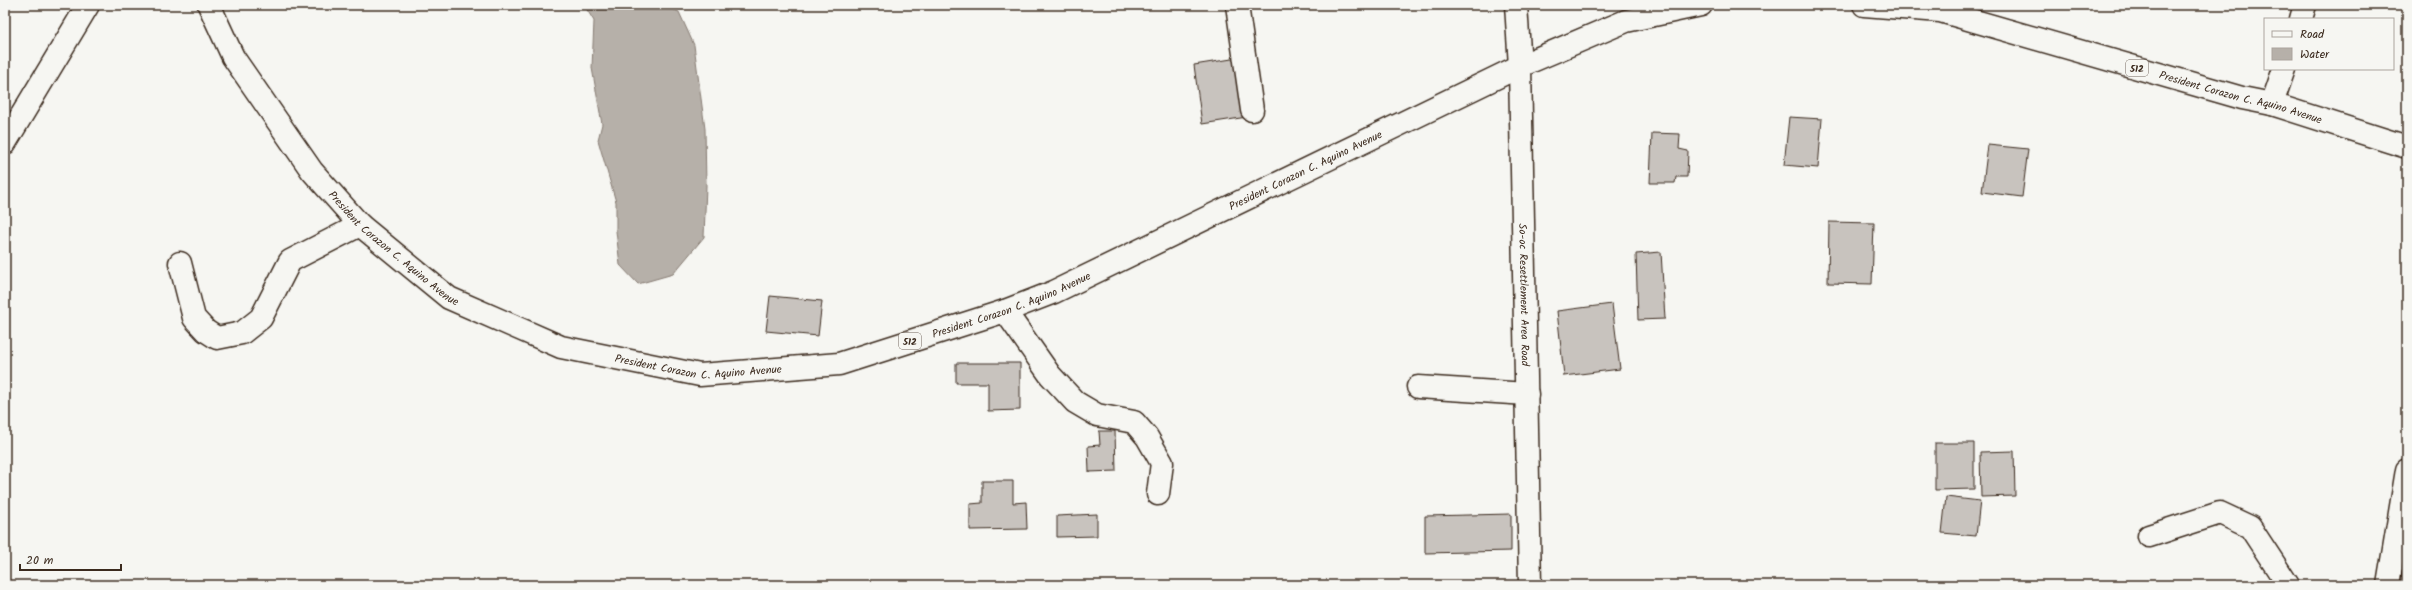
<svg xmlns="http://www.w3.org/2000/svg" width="2412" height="590" font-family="Kalam,sans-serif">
<rect width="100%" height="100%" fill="#f6f6f2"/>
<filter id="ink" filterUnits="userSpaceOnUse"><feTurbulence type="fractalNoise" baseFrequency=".025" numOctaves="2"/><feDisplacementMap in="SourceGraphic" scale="8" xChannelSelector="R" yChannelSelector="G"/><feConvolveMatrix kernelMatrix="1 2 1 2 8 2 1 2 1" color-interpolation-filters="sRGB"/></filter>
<g filter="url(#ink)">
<!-- water -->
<path fill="#b6b0a9" stroke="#857a71" d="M584 5H652L670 8 679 12 694 45 705 129 706 186 704 237 673 274 638 284 620 265 616 231V202L598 140 602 124 592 68 594 21Z"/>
<!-- building -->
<g fill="#c8c3be" stroke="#3b2a1e">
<path d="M1238 58 1247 117 1202 124 1194 65Z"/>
<path d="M1789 117 1822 119 1818 168 1784 165Z"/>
<path d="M1652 133 1680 134 1679 149 1688 151 1687 177H1676L1675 183H1650Z"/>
<path d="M1988 145 2028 149 2022 197 1982 192Z"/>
<path d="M1829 222 1874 223 1872 284 1828 283Z"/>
<path d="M1661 252 1665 319 1638 320 1636 254Z"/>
<path d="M770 296 822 301 818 336 766 331Z"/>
<path d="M1612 304 1620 369 1564 376 1557 311Z"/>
<path d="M956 363H1020V410L988 411V383H956Z"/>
<path d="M1099 431H1115L1116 471 1089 472 1088 446 1100 445Z"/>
<path d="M1935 443H1974V489L1935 490Z"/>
<path d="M2014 451 2015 496 1981 497 1980 452Z"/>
<path d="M982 481H1013V503L1026 502 1027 529 970 530V504L982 503Z"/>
<path d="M1946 497 1980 501 1976 536 1942 533Z"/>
<path d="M1097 514V536L1057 537V516Z"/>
<path d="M1511 514V551L1425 553V516Z"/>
</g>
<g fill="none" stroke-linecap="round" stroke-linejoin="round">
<!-- minor casing -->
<g stroke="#3b2a1e" stroke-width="25">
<g id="minor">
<path d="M1237 5 1252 110"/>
<path id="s1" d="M1516 5 1520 66 1530 585"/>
<path d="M2301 19 2305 5"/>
<path d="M2272 104 2284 69"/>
<path d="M5 143 88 5"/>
<path d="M180 263 194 318 206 331 217 338 242 333 261 318 290 261 360 225"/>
<path d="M1005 311 1050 375 1075 402 1097 415 1134 422 1147 437 1162 463 1158 494"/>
<path d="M1418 387 1527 394"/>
<path d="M2149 536 2220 513 2250 527 2288 585"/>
<path d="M2388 585 2407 470"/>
</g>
</g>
<!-- major casing -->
<g stroke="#3b2a1e" stroke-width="25">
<g id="major">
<path id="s2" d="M209 5 233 57 312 171 360 225 449 298 561 347 700 375 839 364 1005 311 1054 292 1520 66 1626 21 1701 5"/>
<path id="s3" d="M1864 5 1940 11 2242 98 2272 104 2407 147"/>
</g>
</g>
<!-- minor -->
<use href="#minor" stroke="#f6f6f2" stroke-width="22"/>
<!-- major -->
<use href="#major" stroke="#f6f6f2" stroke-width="22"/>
</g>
</g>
<g text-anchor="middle" stroke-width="3.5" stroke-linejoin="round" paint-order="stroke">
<!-- shield labels -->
<g fill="#f6f6f2" stroke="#73675e" stroke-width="1">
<rect x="2126" y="60" width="22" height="16" rx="3"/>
<rect x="899" y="333" width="22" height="16" rx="3"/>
</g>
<g font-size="10" font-weight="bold" fill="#3b2a1e">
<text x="2137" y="72">512</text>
<text x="910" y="345">512</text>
</g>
<!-- street labels -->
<g font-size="11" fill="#3b2a1e" stroke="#f6f6f2">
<text dy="4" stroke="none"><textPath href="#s3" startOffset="389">President Corazon C. Aquino Avenue</textPath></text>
<text dy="4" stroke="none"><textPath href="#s2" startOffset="1293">President Corazon C. Aquino Avenue</textPath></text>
<text dy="4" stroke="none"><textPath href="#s2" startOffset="309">President Corazon C. Aquino Avenue</textPath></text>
<text dy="4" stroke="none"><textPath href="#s1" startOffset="290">So-oc Resettlement Area Road</textPath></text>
<text dy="4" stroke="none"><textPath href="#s2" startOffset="969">President Corazon C. Aquino Avenue</textPath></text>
<text dy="4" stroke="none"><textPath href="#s2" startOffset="645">President Corazon C. Aquino Avenue</textPath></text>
</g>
</g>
<!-- margin -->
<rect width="2412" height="590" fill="none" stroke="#f6f6f2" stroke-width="20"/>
<rect x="10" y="10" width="2392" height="570" fill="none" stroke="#3b2a1e" stroke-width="1.5" filter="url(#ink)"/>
<!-- legend -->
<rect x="2264" y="18" width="130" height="52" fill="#f6f6f2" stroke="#aba49d"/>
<rect x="2272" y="31" width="20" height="6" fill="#f6f6f2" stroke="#aba49d"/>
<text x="2300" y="38" font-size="12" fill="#3b2a1e">Road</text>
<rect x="2272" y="48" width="20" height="12" fill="#b6b0a9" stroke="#aba49d"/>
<text x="2300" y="58" font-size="12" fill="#3b2a1e">Water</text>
<!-- scale -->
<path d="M20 564v6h101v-6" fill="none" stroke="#3b2a1e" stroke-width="2"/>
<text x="26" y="564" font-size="12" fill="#3b2a1e" stroke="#f6f6f2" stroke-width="3" paint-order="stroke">20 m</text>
</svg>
